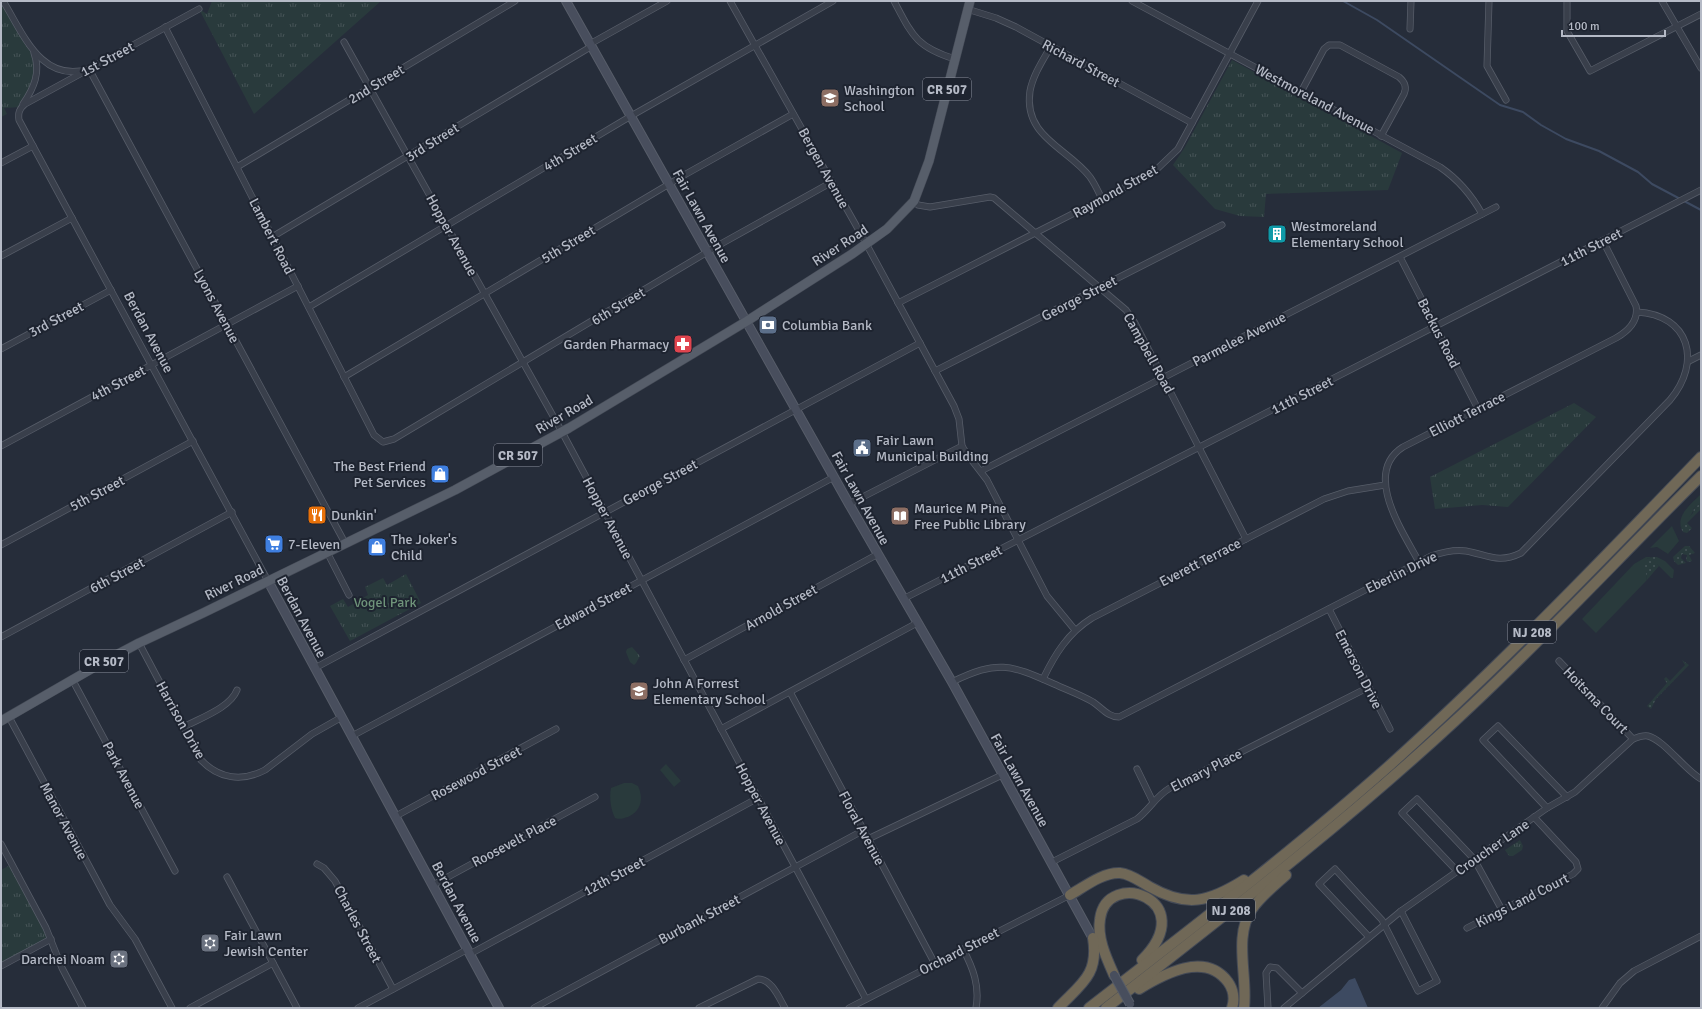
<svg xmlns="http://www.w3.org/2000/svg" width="1702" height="1009" font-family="Signika,sans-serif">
<defs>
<pattern id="park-tufts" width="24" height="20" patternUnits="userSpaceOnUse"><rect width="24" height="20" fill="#293a3c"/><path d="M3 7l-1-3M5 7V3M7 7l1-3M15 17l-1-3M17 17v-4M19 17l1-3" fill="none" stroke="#465457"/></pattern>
<pattern id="garden-dots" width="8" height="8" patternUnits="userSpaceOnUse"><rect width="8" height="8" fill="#293a3c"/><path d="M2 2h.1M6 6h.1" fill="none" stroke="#465457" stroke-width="1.8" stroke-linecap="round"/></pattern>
</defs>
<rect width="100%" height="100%" fill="#262d3a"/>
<!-- grass -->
<g fill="#293a3c">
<path d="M1701 494V503L1694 508C1693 514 1685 523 1681 528 1677 514 1692 503 1701 494Z"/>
<path d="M1672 526 1679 541 1668 554 1657 547 1650 548Z"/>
<path d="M1646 557H1653L1647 559C1643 568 1649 572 1646 581L1596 633 1582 619 1634 564Z"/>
<path d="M1657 557 1665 561 1674 570 1673 578H1671L1657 564Z"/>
<path d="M666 764 681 781 674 787 660 770Z"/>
<path d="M624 783H632L638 786C644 799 641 811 628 817 623 818 621 820 615 818 611 810 609 798 611 788Z"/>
</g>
<!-- park -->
<g fill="url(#park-tufts)">
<path d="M1 1 32 49 37 73 21 107 4 108 7 114 1 117Z"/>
<path d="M212 1H381L254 114 199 9 207 14Z"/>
<path d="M1232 60 1402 153 1388 190 1266 194 1264 217 1240 216 1215 209 1173 165 1185 147Z"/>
<path d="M1574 403 1596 417 1508 507 1482 505 1435 509 1430 477Z"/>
<path d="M406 574 421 603 350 641 330 606 343 599 348 607 368 595 365 587 383 578 387 585Z"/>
<path d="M632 647 640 656 636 663 634 665 630 662 626 652 627 649Z"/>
<path d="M1520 840 1523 846 1522 850 1513 856H1509L1505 850Z"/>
<path d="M12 864 51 939 1 966V870Z"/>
</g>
<!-- garden -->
<g fill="url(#garden-dots)">
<path d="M1701 503V509L1687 523 1692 528 1687 533 1683 532 1681 528 1686 520 1693 513 1694 508Z"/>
<path d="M1685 546H1689L1695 553 1689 555 1692 561 1688 562 1686 560 1687 555 1682 554 1681 558 1686 563 1678 565 1674 561 1673 557Z"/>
<path d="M1653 557H1657V564L1659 566 1646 581 1647 577 1643 563 1647 559Z"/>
<path d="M1682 660 1689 665 1656 699 1651 709 1647 706 1667 683 1664 679 1666 677 1670 681 1685 665Z"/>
</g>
<!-- water -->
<path fill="#3d4a61" d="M1355 978 1368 1008H1318L1341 990 1349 980Z"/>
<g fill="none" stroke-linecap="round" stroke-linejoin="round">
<!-- stream -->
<path stroke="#3d4a61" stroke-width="2" d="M1343 1 1377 20 1500 105 1523 112 1541 125 1566 139 1599 151 1638 172 1652 184 1701 210"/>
<!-- street casing -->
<g stroke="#575d69" stroke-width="7">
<g id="street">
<path d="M3 1C23 33 41 84 89 69L345 543"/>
<path d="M730 1 862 236 954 406 959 419 962 446 967 454 987 480 1047 596 1075 630"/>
<path d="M894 1C912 35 916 47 955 59"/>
<path d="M1132 1 1440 167C1459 180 1471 194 1482 214"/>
<path d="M1489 1 1487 66 1506 100"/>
<path d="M1567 1V31L1590 71 1701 14"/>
<path d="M1662 1 1701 68"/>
<path d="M199 9 25 104C19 109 18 113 19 120L268 581"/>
<path d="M967 9 996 18 1016 27 1192 123"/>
<path d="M165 27 374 435 383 442 394 439 719 245 832 182"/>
<path d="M1410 29 1411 1"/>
<path d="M344 42 562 432 866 999"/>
<path d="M590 44 667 1"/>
<path d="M1051 46C1043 60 1033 75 1030 91 1023 137 1068 148 1090 177 1095 184 1098 191 1102 199"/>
<path d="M1301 92 1324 49 1329 45H1340L1399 77C1405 82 1407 87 1404 94L1381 136"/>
<path d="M23 104C34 88 41 72 34 53"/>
<path d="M1 163 33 146"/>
<path d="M237 167 515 1"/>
<path d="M914 201 918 205 930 207 990 197 994 198 1126 310 1135 323 1246 539"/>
<path d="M272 237 592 46"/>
<path d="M1 256 72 218"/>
<path d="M1400 257 1478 409"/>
<path d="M898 303 1141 179 1157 169 1178 149 1258 1"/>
<path d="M309 307 631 116 833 1"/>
<path d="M1 349 111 290"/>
<path d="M1689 361 1701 355"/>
<path d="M935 371 1222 225"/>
<path d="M344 377 686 174 793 114"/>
<path d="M1 446 298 286"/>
<path d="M981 471 1496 207"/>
<path d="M849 504 962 446"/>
<path d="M1 545 193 441"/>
<path d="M327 552 349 595"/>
<path d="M1419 562C1403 532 1362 473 1403 447L1616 338C1628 331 1639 321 1636 306L1603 241"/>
<path d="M903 599 1701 190"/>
<path d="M1329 609 1390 729"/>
<path d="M1 637 232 512"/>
<path d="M139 643 201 760C219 779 242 782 265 770L312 734 342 717"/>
<path d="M684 660 878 554"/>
<path d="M1559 661 1633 739"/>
<path d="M315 668 920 343"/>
<path d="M72 679 175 871"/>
<path d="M1043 679C1055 654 1068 633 1092 618L1324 499 1348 491 1385 485"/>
<path d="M952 682C998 660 1009 664 1054 684 1067 690 1081 695 1093 702 1102 708 1108 717 1119 717L1431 556C1443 552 1454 549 1466 551 1488 555 1498 564 1521 553L1670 400C1702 362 1690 315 1637 312"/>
<path d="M790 692 935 964"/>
<path d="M9 717 110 905 135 939 172 1008"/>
<path d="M184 727C200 718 230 708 237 690"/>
<path d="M721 729 917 623"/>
<path d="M352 736 834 477"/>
<path d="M1137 769 1153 802"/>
<path d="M1547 808 1483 740 1498 726 1567 797"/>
<path d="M396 816 556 729"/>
<path d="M868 839 1002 775"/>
<path d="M1 844 46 928 62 968 83 1008"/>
<path d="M1052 862 1137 819C1150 809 1156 796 1170 788L1369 687"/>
<path d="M317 864 324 868 335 881 393 989"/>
<path d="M1457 871 1402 813 1417 799 1474 859 1502 910"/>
<path d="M227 877 297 1008"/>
<path d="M433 885 595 797"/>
<path d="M1467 928 1573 874 1578 869 1576 862 1534 817"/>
<path d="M1369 937 1319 884 1335 869 1382 920 1418 991 1437 981 1401 911"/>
<path d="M963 949C973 968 980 986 976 1008"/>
<path d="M470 954 758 798"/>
<path d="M1 966 51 939"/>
<path d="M190 1008 273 963"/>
<path d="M358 1008 468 949"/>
<path d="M534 1008 864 830"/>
<path d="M699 1008 758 979C772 979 779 998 785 1008"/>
<path d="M849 1008 1070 895"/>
<path d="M1268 1008 1266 973 1270 967 1277 968 1302 993"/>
<path d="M1284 1008 1401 911 1547 808 1575 792 1633 739C1638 737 1643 735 1648 736 1664 740 1685 770 1701 779"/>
<path d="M1602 1008 1620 983 1634 971 1701 936"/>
</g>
</g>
<!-- secondary casing -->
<g stroke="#575d69" stroke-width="10">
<g id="secondary">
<path d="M566 1 849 504 952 682 1096 944"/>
<path d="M268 581 499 1008"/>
</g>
</g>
<!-- primary casing -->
<g stroke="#424854" stroke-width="10">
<path id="primary" d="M1 721 105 661 139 643 203 613 455 490 569 428 747 321 852 254 887 229 914 201 929 161 970 1"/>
</g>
<!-- highway casing -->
<g stroke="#444a56" stroke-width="12">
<g id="highway">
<path d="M1070 895C1084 887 1103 872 1120 873 1131 874 1141 882 1150 887 1187 908 1209 902 1244 880"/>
<path d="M1114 975C1106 957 1097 938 1100 919 1107 867 1202 900 1142 960"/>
<path d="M1139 989C1164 974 1205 951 1228 982 1233 989 1235 999 1232 1008"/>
<path d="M1058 1008C1081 984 1099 975 1093 938"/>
<path d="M1089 1008C1191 929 1293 851 1389 766 1498 668 1599 563 1701 457"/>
<path d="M1106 1008C1225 915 1345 823 1456 720 1541 642 1619 557 1701 476"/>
<path d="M1244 1008C1248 977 1233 936 1252 909 1261 896 1275 885 1286 875"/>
</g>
</g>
<!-- street -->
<use href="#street" stroke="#393f4b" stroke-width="5.5"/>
<!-- secondary -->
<use href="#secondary" stroke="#484e5d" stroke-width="8"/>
<!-- primary -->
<use href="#primary" stroke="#575e6a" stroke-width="9"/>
<!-- highway -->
<use href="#highway" stroke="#706857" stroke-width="10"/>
<!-- secondary-bridge casing -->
<g stroke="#575d69" stroke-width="10" stroke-linecap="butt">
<path id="secondary-bridge" d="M1114 975 1130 1004"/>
</g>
<!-- secondary-bridge -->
<use href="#secondary-bridge" stroke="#484e5d" stroke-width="8"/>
</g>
<!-- icons -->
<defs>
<g id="school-square" transform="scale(1)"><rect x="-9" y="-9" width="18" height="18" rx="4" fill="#8d6e63" stroke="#1e2430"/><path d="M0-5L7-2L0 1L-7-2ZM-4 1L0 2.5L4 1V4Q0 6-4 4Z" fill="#fff"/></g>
<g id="building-square" transform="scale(1)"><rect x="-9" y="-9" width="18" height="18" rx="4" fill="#0f9aa8" stroke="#1e2430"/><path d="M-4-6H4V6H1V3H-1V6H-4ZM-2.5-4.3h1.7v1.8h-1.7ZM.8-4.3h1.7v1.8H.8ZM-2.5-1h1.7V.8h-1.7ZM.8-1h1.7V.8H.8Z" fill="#fff"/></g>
<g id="bank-square" transform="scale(1)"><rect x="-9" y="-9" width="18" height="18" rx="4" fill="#5c6f8a" stroke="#1e2430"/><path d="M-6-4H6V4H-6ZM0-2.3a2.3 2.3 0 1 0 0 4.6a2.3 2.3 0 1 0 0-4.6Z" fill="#fff"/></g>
<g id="pharmacy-square" transform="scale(1)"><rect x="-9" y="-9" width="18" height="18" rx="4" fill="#e0444e" stroke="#1e2430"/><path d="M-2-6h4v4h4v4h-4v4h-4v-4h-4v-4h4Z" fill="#fff"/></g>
<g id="civic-square" transform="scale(1)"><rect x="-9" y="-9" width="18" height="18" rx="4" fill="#5c6f8a" stroke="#1e2430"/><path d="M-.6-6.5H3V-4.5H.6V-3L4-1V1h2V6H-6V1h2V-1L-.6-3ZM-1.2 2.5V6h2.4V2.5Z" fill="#fff"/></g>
<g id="shop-square" transform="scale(1)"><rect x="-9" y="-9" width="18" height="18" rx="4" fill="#3f7fe0" stroke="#1e2430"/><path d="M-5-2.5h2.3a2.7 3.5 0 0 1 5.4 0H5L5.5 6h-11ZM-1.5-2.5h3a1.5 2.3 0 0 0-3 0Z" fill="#fff"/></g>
<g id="restaurant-square" transform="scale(1)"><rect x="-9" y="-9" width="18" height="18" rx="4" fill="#e8710a" stroke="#1e2430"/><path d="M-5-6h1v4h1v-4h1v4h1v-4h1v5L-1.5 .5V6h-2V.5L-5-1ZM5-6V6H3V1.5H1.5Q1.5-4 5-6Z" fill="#fff"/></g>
<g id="library-square" transform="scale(1)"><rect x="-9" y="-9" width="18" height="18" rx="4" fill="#8d6e63" stroke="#1e2430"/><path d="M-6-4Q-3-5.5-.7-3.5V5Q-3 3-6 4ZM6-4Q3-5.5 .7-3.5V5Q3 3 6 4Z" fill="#fff"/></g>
<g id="supermarket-square" transform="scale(1)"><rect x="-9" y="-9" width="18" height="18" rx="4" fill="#3f7fe0" stroke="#1e2430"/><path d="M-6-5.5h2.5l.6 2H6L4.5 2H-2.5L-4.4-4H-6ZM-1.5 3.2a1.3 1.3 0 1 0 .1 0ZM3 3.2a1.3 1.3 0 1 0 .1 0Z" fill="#fff"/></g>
<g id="synagogue-square" transform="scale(1)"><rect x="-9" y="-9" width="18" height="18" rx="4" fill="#6b7280" stroke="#1e2430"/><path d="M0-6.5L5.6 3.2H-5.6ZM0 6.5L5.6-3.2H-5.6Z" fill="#fff"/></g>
</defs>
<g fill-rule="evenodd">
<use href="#school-square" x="830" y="98"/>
<use href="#building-square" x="1277" y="234"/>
<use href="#bank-square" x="768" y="325"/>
<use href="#pharmacy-square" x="683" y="344"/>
<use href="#civic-square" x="862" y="448"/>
<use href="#shop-square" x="440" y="474"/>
<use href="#restaurant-square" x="317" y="515"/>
<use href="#library-square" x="900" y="516"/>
<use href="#supermarket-square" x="274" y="544"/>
<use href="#shop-square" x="377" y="547"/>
<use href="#school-square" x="639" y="691"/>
<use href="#synagogue-square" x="210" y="943"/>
<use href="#synagogue-square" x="119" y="959"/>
</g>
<g text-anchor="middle" stroke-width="4" stroke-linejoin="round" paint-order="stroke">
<!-- shield labels -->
<g fill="#1e2430" stroke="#888d99" stroke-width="1">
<rect x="923" y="78" width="48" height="22" rx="3"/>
<rect x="494" y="444" width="48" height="22" rx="3"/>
<rect x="1508" y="621" width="48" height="22" rx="3"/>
<rect x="80" y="650" width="48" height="22" rx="3"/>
<rect x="1207" y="899" width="48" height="22" rx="3"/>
</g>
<g font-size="13" font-weight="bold" fill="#b5bac6">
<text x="947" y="94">CR 507</text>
<text x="518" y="460">CR 507</text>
<text x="1532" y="637">NJ 208</text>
<text x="104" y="666">CR 507</text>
<text x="1231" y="915">NJ 208</text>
</g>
<!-- street labels -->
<g font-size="14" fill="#b5bac6" stroke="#1e2430">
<text transform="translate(107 59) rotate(-28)" y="5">1st Street</text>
<text transform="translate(1081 63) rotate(28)" y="5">Richard Street</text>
<text transform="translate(376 84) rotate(-31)" y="5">2nd Street</text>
<text transform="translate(1315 99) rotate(28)" y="5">Westmoreland Avenue</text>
<text transform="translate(432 142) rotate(-32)" y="5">3rd Street</text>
<text transform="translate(570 152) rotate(-31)" y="5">4th Street</text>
<text transform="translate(824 168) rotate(61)" y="5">Bergen Avenue</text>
<text transform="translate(1115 191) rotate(-29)" y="5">Raymond Street</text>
<text transform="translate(702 216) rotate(61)" y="5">Fair Lawn Avenue</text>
<text transform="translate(452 235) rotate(61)" y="5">Hopper Avenue</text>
<text transform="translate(272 236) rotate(63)" y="5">Lambert Road</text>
<text transform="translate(568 244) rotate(-31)" y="5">5th Street</text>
<text transform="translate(840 245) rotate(-33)" y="5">River Road</text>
<text transform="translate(1591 247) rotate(-27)" y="5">11th Street</text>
<text transform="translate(1079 298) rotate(-27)" y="5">George Street</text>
<text transform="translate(217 306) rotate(62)" y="5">Lyons Avenue</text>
<text transform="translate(618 306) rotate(-31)" y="5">6th Street</text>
<text transform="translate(56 319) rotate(-28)" y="5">3rd Street</text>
<text transform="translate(149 332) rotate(62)" y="5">Berdan Avenue</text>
<text transform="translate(1439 333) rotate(63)" y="5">Backus Road</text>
<text transform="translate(1239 339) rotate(-27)" y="5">Parmelee Avenue</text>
<text transform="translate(1149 353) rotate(61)" y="5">Campbell Road</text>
<text transform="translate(118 383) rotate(-28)" y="5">4th Street</text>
<text transform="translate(1302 395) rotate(-27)" y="5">11th Street</text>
<text transform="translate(564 414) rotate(-30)" y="5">River Road</text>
<text transform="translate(1467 414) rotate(-27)" y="5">Elliott Terrace</text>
<text transform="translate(660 482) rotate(-28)" y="5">George Street</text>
<text transform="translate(97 493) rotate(-28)" y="5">5th Street</text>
<text transform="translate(861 498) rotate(61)" y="5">Fair Lawn Avenue</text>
<text transform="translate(608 518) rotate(62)" y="5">Hopper Avenue</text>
<text transform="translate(1200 562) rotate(-27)" y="5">Everett Terrace</text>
<text transform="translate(971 564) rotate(-27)" y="5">11th Street</text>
<text transform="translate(1401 572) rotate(-26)" y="5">Eberlin Drive</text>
<text transform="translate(117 575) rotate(-28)" y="5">6th Street</text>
<text transform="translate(234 582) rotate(-26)" y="5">River Road</text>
<text transform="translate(593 606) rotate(-28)" y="5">Edward Street</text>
<text transform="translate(781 607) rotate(-29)" y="5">Arnold Street</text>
<text transform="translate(302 617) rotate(62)" y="5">Berdan Avenue</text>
<text transform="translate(1359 669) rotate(63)" y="5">Emerson Drive</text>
<text transform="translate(1596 700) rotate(46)" y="5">Hoitsma Court</text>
<text transform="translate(181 720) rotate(61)" y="5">Harrison Drive</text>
<text transform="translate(1206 770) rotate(-27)" y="5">Elmary Place</text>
<text transform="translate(476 773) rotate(-28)" y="5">Rosewood Street</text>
<text transform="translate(124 775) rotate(62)" y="5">Park Avenue</text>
<text transform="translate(1020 780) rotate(61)" y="5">Fair Lawn Avenue</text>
<text transform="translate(761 804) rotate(62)" y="5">Hopper Avenue</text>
<text transform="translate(64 821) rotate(62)" y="5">Manor Avenue</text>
<text transform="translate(862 828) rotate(62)" y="5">Floral Avenue</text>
<text transform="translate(514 841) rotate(-28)" y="5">Roosevelt Place</text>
<text transform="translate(1492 847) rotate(-35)" y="5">Croucher Lane</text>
<text transform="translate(614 876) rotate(-28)" y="5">12th Street</text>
<text transform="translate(1522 900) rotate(-27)" y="5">Kings Land Court</text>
<text transform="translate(457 902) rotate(62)" y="5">Berdan Avenue</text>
<text transform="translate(699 919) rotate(-28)" y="5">Burbank Street</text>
<text transform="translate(358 924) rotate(62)" y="5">Charles Street</text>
<text transform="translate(959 951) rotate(-27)" y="5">Orchard Street</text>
</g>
<!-- poi labels -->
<g font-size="14" fill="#b5bac6" stroke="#1e2430" text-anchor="start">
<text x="844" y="95">Washington<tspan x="844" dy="16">School</tspan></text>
<text x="1291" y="231">Westmoreland<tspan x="1291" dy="16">Elementary School</tspan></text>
<text x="782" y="330">Columbia Bank</text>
<text x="669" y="349" text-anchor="end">Garden Pharmacy</text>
<text x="876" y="445">Fair Lawn<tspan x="876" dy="16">Municipal Building</tspan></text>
<text x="426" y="471" text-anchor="end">The Best Friend<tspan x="426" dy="16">Pet Services</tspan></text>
<text x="914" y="513">Maurice M Pine<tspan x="914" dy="16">Free Public Library</tspan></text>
<text x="331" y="520">Dunkin'</text>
<text x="391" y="544">The Joker's<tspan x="391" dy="16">Child</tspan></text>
<text x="288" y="549">7-Eleven</text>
<text x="653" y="688">John A Forrest<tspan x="653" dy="16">Elementary School</tspan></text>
<text x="224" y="940">Fair Lawn<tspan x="224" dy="16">Jewish Center</tspan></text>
<text x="105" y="964" text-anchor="end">Darchei Noam</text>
</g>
<!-- park labels -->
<g font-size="14" fill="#6f947a" stroke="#1e2430">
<text x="385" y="607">Vogel Park</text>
</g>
</g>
<!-- border -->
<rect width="1702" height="1009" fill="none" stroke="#b5bac6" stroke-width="4"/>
<!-- scale -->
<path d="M1562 30v6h103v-6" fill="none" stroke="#b5bac6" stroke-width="2"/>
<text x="1568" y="30" font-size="12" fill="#b5bac6" stroke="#1e2430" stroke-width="3" paint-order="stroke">100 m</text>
</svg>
